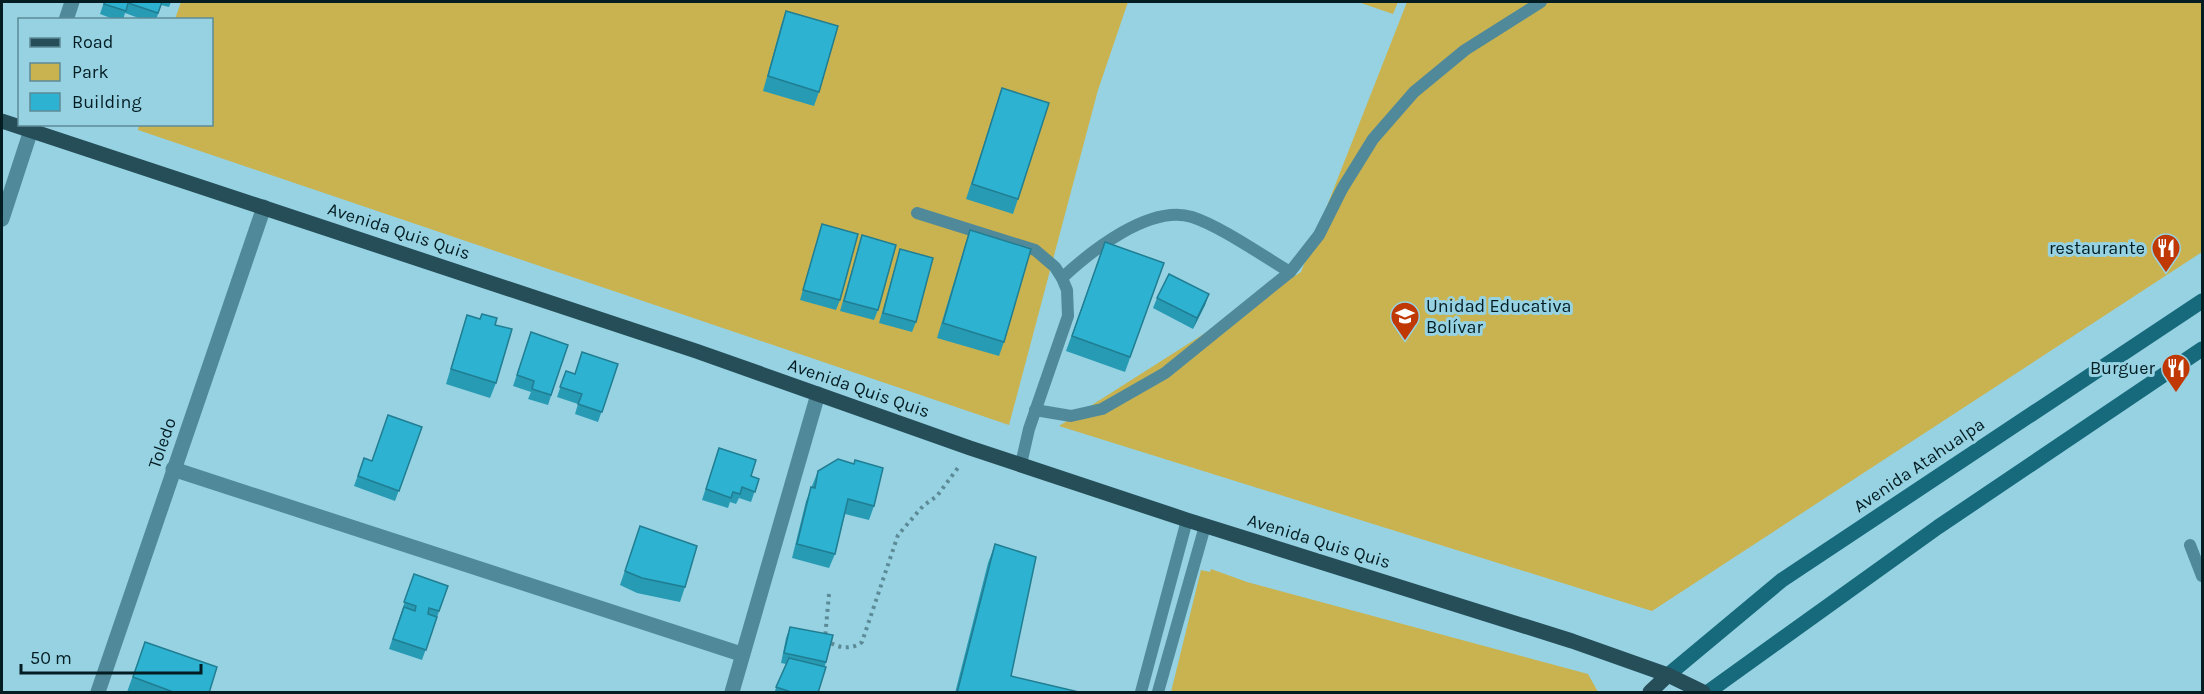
<svg xmlns="http://www.w3.org/2000/svg" width="2204" height="694" font-family="Karla,sans-serif">
<rect width="100%" height="100%" fill="#96d2e2"/>
<!-- green -->
<g fill="#c9b351">
<path d="M181 2H1128L1098 90 1009 425 138 130 139 125 212 124V20L175 19Z"/>
<path d="M1358 2H1398L1393 14Z"/>
<path d="M1407 2H2202V252L1652 611 1059 426 1301 272Z"/>
<path d="M1211 569 1247 582 1588 674 1598 692H1171L1201 570 1210 572Z"/>
</g>
<g fill="none" stroke-linecap="round" stroke-linejoin="round">
<!-- path -->
<path stroke="#5c8a96" stroke-width="4" stroke-dasharray="3 4.5" stroke-linecap="butt" d="M829 594 825 638C834 648 851 651 862 642L898 535 923 506 937 496 960 465"/>
<!-- service -->
<g stroke="#508a9a" stroke-width="12">
<path d="M917 213 1035 250 1055 267 1062 278 1067 290 1068 316 1029 429 1021 464"/>
<path d="M1062 278C1091 251 1150 204 1192 217 1220 226 1263 256 1290 272"/>
<path d="M1035 410 1071 416 1102 409 1165 373 1290 272 1319 235 1342 189 1373 139 1414 92 1465 50 1541 2"/>
<path d="M2190 545 2202 576"/>
<path d="M1141 692 1187 520"/>
<path d="M1158 692 1205 526"/>
</g>
<!-- minor -->
<g stroke="#508a9a" stroke-width="15">
<path d="M66 20 72 2"/>
<path d="M2 219 33 124"/>
<path d="M173 469 741 654"/>
<path d="M98 692 264 207"/>
<path d="M732 692 818 394"/>
</g>
<!-- secondary -->
<g stroke="#176a7c" stroke-width="15">
<path d="M1668 675 1782 580 2202 301"/>
<path d="M1708 692 1938 527 2202 349"/>
</g>
<!-- primary -->
<g stroke="#254e59" stroke-width="15">
<path d="M2 121 696 351 970 448 1187 520 1572 641 1668 675 1703 692"/>
<path d="M1650 692 1668 675"/>
</g>
</g>
<!-- wall -->
<g fill="#279ab4">
<path d="M104 2H171L169 7 161 5 156 20H144L125 13 123 20H116L100 14Z"/>
<path d="M786 11 819 92 814 106 763 91 781 26Z"/>
<path d="M1002 88 1018 199 1013 214 966 199Z"/>
<path d="M822 224 840 300 836 310 800 300Z"/>
<path d="M970 230 1004 342 999 356 937 338 965 245Z"/>
<path d="M862 235 878 310 874 320 840 311Z"/>
<path d="M1105 242 1164 263 1125 372 1066 351Z"/>
<path d="M900 249 916 322 912 332 879 323Z"/>
<path d="M1209 294 1205 305 1193 329 1153 308 1157 298Z"/>
<path d="M467 315 495 325 496 383 490 398 446 384Z"/>
<path d="M531 332 568 345 548 405 528 399 531 392 513 386Z"/>
<path d="M618 364 598 422 575 414 578 404 557 397 566 371 574 374Z"/>
<path d="M422 427 395 501 354 486 364 458 372 461Z"/>
<path d="M719 448 751 476 759 479 751 502 739 498 736 504 730 502 728 508 702 500Z"/>
<path d="M818 471 874 506 869 520 845 514 835 554 829 568 792 558 806 501Z"/>
<path d="M635 541 685 587 680 602 637 593 620 585Z"/>
<path d="M995 544 1011 676 1083 693H955L988 563Z"/>
<path d="M414 574 448 586 422 660 389 649Z"/>
<path d="M790 627 826 662 818 693H774L786 664 781 663 786 638Z"/>
<path d="M145 642 209 693 127 692Z"/>
</g>
<!-- shaded-wall -->
<path fill="#207d92" d="M1209 294 1205 305 1193 329 1197 318Z"/>
<!-- building -->
<g fill="#2db3d1" stroke="#207d92" stroke-width="1.5">
<path d="M104 2H162L158 13 128 3 126 11 104 4Z"/>
<path d="M786 11 838 26 819 92 768 76Z"/>
<path d="M1002 88 1049 103 1018 199 972 184Z"/>
<path d="M822 224 858 234 840 300 803 290Z"/>
<path d="M970 230 1031 249 1004 342 943 323Z"/>
<path d="M862 235 896 245 878 310 844 301Z"/>
<path d="M1105 242 1164 263 1130 357 1072 336Z"/>
<path d="M900 249 933 258 916 322 883 313Z"/>
<path d="M1169 274 1209 294 1197 318 1157 298Z"/>
<path d="M482 314 497 318 495 325 512 329 496 383 451 369 467 315 480 319Z"/>
<path d="M531 332 568 345 551 395 532 389 534 381 517 375Z"/>
<path d="M582 352 618 364 602 412 578 404 582 394 560 387 566 371 575 374Z"/>
<path d="M388 415 422 427 399 491 358 476 364 458 372 461Z"/>
<path d="M719 448 756 460 751 476 759 479 755 492 742 487 740 494 733 492 731 498 706 489Z"/>
<path d="M838 459 854 464 855 460 883 468 874 506 848 499 835 554 797 544 811 487 815 488 818 471Z"/>
<path d="M640 526 697 546 685 587 642 578 625 571Z"/>
<path d="M995 544 1036 557 1011 676 1083 693H957Z"/>
<path d="M414 574 448 586 439 611 429 608 428 614 437 617 426 650 393 639 404 607 415 611 416 606 404 602Z"/>
<path d="M790 627 833 635 826 662 784 653Z"/>
<path d="M145 642 217 667 209 693H176L133 677Z"/>
<path d="M789 658 826 667 818 693H794L776 687Z"/>
</g>
<!-- icons -->
<defs>
<g id="restaurant-pin" transform="scale(1.5)"><path d="M0 17L-7.5 6A9.5 9.5 0 1 1 7.5 6Z" fill="#c03804" stroke="#96d2e2"/><path d="M-5-6h1v4h1v-4h1v4h1v-4h1v5L-1.5 .5V6h-2V.5L-5-1ZM5-6V6H3V1.5H1.5Q1.5-4 5-6Z" fill="#fff"/></g>
<g id="university-pin" transform="scale(1.5)"><path d="M0 17L-7.5 6A9.5 9.5 0 1 1 7.5 6Z" fill="#c03804" stroke="#96d2e2"/><path d="M0-5L7-2L0 1L-7-2ZM-4 1L0 2.5L4 1V4Q0 6-4 4Z" fill="#fff"/></g>
</defs>
<g fill-rule="evenodd">
<use href="#restaurant-pin" x="2166" y="248"/>
<use href="#university-pin" x="1405" y="316"/>
<use href="#restaurant-pin" x="2176" y="368"/>
</g>
<g text-anchor="middle" stroke-width="6" stroke-linejoin="round" paint-order="stroke">
<!-- street labels -->
<g font-size="18" fill="#041d23" stroke="#96d2e2">
<text transform="translate(399 231) rotate(18)" y="6">Avenida Quis Quis</text>
<text transform="translate(859 388) rotate(19)" y="6">Avenida Quis Quis</text>
<text transform="translate(162 443) rotate(-71)" y="6">Toledo</text>
<text transform="translate(1919 465) rotate(-34)" y="6">Avenida Atahualpa</text>
<text transform="translate(1319 541) rotate(17)" y="6">Avenida Quis Quis</text>
</g>
<!-- poi labels -->
<g font-size="18" fill="#041d23" stroke="#96d2e2" text-anchor="end">
<text x="2145" y="254">restaurante</text>
<text x="1426" y="312" text-anchor="start">Unidad Educativa<tspan x="1426" dy="21">Bolívar</tspan></text>
<text x="2155" y="374">Burguer</text>
</g>
</g>
<!-- border -->
<rect width="2204" height="694" fill="none" stroke="#041d23" stroke-width="6"/>
<!-- legend -->
<rect x="18" y="18" width="195" height="108" fill="#96d2e2" stroke="#5c8a96" stroke-width="1.5"/>
<rect x="30" y="38" width="30" height="9" fill="#254e59" stroke="#5c8a96" stroke-width="1.5"/>
<text x="72" y="48" font-size="18" fill="#041d23">Road</text>
<rect x="30" y="63" width="30" height="18" fill="#c9b351" stroke="#5c8a96" stroke-width="1.5"/>
<text x="72" y="78" font-size="18" fill="#041d23">Park</text>
<rect x="30" y="93" width="30" height="18" fill="#2db3d1" stroke="#5c8a96" stroke-width="1.5"/>
<text x="72" y="108" font-size="18" fill="#041d23">Building</text>
<!-- scale -->
<path d="M21 664v9h180v-9" fill="none" stroke="#041d23" stroke-width="3"/>
<text x="30" y="664" font-size="18" fill="#041d23" stroke="#96d2e2" stroke-width="4.5" paint-order="stroke">50 m</text>
</svg>
